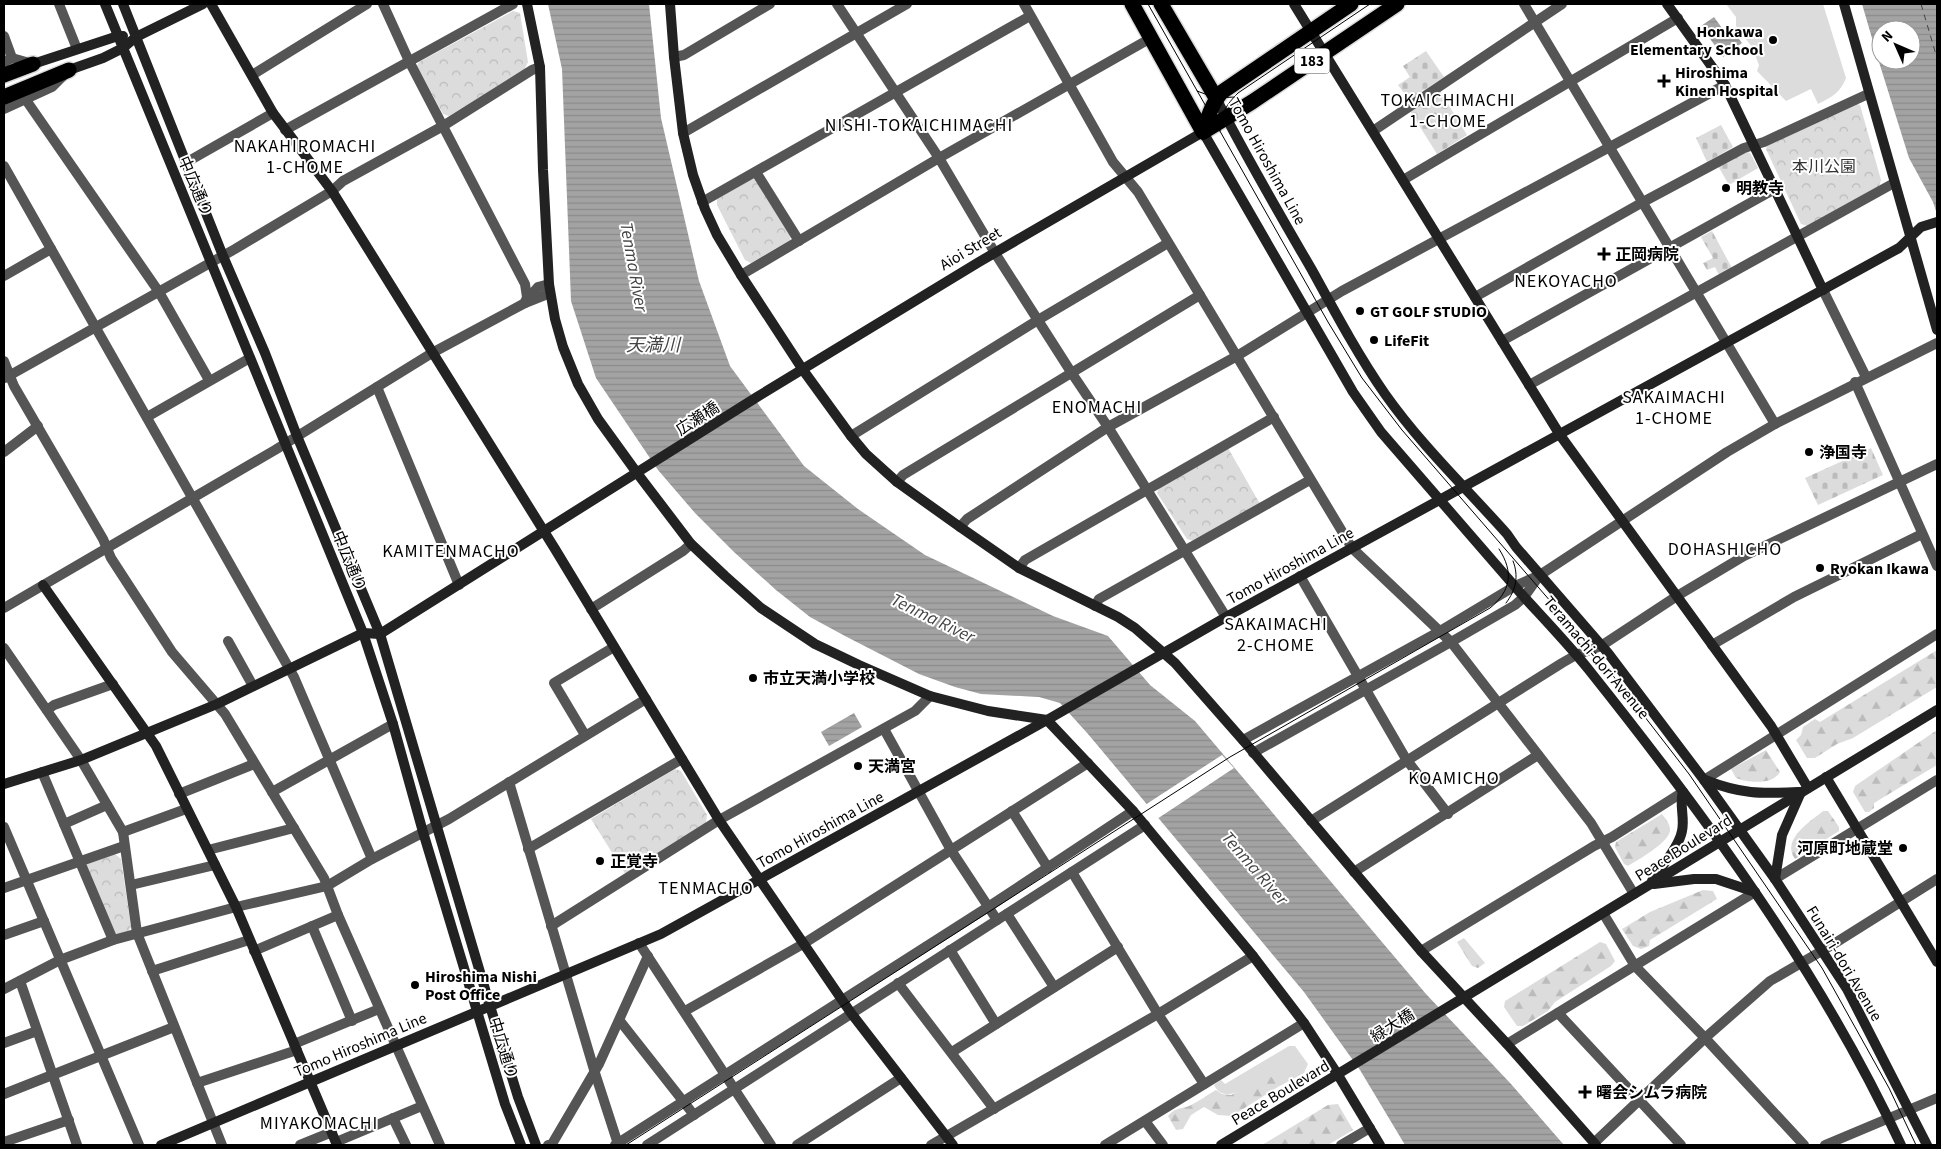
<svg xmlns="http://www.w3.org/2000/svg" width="1941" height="1149" font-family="'Source Sans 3','Noto Sans JP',sans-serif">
<defs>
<pattern id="forest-firs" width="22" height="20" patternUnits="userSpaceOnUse" patternTransform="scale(1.25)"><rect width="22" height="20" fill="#dcdcdc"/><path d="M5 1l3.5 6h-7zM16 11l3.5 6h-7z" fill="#bbb"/></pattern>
<pattern id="cemetery-stones" width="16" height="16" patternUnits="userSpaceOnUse" patternTransform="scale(1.25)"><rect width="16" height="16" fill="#dcdcdc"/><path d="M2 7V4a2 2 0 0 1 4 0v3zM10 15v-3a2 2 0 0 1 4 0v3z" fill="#bbb"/></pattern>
<pattern id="park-crowns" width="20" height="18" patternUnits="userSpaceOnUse" patternTransform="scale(1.25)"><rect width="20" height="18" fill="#dcdcdc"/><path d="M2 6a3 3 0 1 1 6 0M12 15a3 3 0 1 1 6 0" fill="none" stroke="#bbb"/></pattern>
<pattern id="water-rules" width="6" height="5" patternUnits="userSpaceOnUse" patternTransform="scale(1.25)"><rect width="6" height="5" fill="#a3a3a3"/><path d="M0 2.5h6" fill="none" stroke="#8b8b8b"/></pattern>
</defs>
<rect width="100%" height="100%" fill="#fff"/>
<!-- grass -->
<g fill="#dcdcdc">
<path d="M1726 4H1823L1846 78C1840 93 1832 97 1818 104L1811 89 1786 101 1757 71 1759 65 1752 47 1736 26V17Z"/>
<path d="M1289 1046H1295L1308 1064 1304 1073 1278 1087 1274 1078 1264 1076C1251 1083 1225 1107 1214 1085L1221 1080 1225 1084Z"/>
</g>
<!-- forest -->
<g fill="url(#forest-firs)">
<path d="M1937 650V687L1853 738 1837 744 1815 758H1807L1796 740 1801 735 1803 727 1815 719 1820 722Z"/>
<path d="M1937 730V765L1874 803V808L1869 812H1865L1853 792 1855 786Z"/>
<path d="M1766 750 1780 772C1773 785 1748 783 1736 778L1731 769Z"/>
<path d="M1823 811H1828L1839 827V831L1795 859C1781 839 1810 822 1823 811Z"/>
<path d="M1662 814C1665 818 1671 825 1670 831 1667 844 1639 859 1628 866L1624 864 1615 847 1616 842Z"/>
<path d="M1703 890 1713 891 1717 899 1650 940 1649 946 1641 949 1633 946 1622 929 1650 912Z"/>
<path d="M1464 938 1485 963 1478 968 1472 966 1457 942Z"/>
<path d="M1600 942 1606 944 1615 961 1611 966 1555 1002 1548 1011 1523 1026H1517L1504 1007 1505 1001Z"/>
<path d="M1264 1075 1275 1078 1278 1087 1232 1116 1218 1115 1204 1107 1191 1115 1183 1129 1176 1130 1168 1116C1174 1108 1181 1109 1189 1106 1198 1102 1207 1095 1216 1090L1222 1094 1231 1095Z"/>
<path d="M1338 1104 1353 1130 1328 1145H1262L1328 1105Z"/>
</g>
<!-- cemetery -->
<g fill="url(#cemetery-stones)">
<path d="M1426 51 1444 77 1409 100 1398 85 1410 77 1403 66Z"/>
<path d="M1440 91 1467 135 1437 154 1410 111Z"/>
<path d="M1721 125 1733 147 1707 162 1696 138Z"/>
<path d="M1745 151 1750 153 1758 168 1729 185 1718 166Z"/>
<path d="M1712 231 1732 268 1719 275 1715 267 1707 270 1703 263 1713 258 1701 237Z"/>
<path d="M1871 448 1883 475 1818 505 1805 478Z"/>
</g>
<!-- park -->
<g fill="url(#park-crowns)">
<path d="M513 11 520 13 528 62 524 70 449 116 443 114 417 66 419 62Z"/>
<path d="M1855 103 1860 105 1881 180 1879 186 1808 226 1801 224 1766 149 1768 143Z"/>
<path d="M753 178H757L791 235 790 240 751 263 745 260 717 205V199Z"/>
<path d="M1228 448 1260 504 1193 541 1187 539 1157 493 1159 488Z"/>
<path d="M675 769 681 771 707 815 706 823 626 875 591 819Z"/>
<path d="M115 854 121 859 131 927 128 932 118 936 114 933 86 869 87 864Z"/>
</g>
<!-- water -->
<g fill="url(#water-rules)" fill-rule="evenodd">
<path d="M548 4H649L661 118 699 281 730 366 804 466 858 509 925 555 1053 616 1108 636 1150 685 1195 721 1426 994 1511 1084 1564 1145H1405L1360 1070 1304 992 1088 734 1060 703 1039 697 981 694 955 687 919 674 845 636 810 617 776 590 734 552 695 513 658 470 596 378 571 301 562 69Z"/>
<path d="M1862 4H1937V214L1933 202 1909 158 1879 62ZM1881 30H1911V60H1881Z"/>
<path d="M1714 17 1727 35 1733 31 1742 43 1723 57 1701 26Z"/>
<path d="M854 713 862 727 829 746 821 732Z"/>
</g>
<!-- pier -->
<path fill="#fff" d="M1222 755 1234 768 1157 819 1145 805Z"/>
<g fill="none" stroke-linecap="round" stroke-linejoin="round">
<!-- ferry -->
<path stroke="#444" stroke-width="1" stroke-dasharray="6 5" stroke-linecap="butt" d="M1921 4 1937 58"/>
<!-- highway casing -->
<g stroke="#dbdbdb" stroke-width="18">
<g id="highway">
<path d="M1132 4 1203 132"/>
<path d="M1161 4 1216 98"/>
<path d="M4 75 33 64"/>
<path d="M4 97 69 70"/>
<path d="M1203 132 1252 102 1397 4"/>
<path d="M1203 132C1208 117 1212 103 1222 92L1351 4"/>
</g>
</g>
<!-- street -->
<g stroke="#555" stroke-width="10">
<path d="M59 4 77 49"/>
<path d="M383 4 409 61 525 284 527 297 525 303"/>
<path d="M837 4 939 158 995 253 1071 372 1108 427 1226 617"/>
<path d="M1024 4 1113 162 1138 192 1352 548 1451 642 1591 823 1634 894"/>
<path d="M1524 4 1775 424"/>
<path d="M4 36 12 58"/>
<path d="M674 57 684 55 770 4"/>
<path d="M4 62 12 58 33 64"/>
<path d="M252 75 367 4"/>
<path d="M26 100 159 292 209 380"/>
<path d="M4 109 52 87 65 74"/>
<path d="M285 130 513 4"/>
<path d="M1373 131 1562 4"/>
<path d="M683 133 907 4"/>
<path d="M187 162 273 113"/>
<path d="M4 166 294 677 372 859"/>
<path d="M756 172 799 241"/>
<path d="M1403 180 1678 18"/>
<path d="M702 202 1030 16"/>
<path d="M741 275 939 158 1151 38"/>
<path d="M4 276 51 249"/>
<path d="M1823 290 1866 377"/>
<path d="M1475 297 1643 202 1744 148 1764 142 1868 94"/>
<path d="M525 302 538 287 549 284"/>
<path d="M1502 341 1775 189"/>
<path d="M4 361 14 386 103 539 111 558 172 652 225 714 324 878 338 915 440 1145"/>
<path d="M5 378 235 249 332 191 343 181 443 126 532 70 540 67"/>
<path d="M1855 382 1937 566"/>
<path d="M1529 385 1894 183"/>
<path d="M377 387 459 585"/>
<path d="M147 417 250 358"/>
<path d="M851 436 1038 320 1168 243"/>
<path d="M4 452 38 426"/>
<path d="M897 482 903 475 1200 295"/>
<path d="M960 527 967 519 1108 427 1237 356 1342 291 1725 85"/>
<path d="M1019 568 1025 560 1274 417"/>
<path d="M1300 576 1406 759 1448 814"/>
<path d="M1095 606 1099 599 1310 480"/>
<path d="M4 608 275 450 432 353 525 303 550 293"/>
<path d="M591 609 683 551 691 544"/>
<path d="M228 641 253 686"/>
<path d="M1712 645 1794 597 1922 534"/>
<path d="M4 648 81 760 123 832 137 933 222 1145"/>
<path d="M47 710 54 705 113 684"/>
<path d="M884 729 951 850 997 920"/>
<path d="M585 735 554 683 614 647"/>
<path d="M1243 740 1440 631 1515 586 1540 575 1727 452 1775 424 1937 343"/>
<path d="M1253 753 1451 642 1515 605 1524 597 1539 576"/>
<path d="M42 772 113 940"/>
<path d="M1704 780 1937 634"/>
<path d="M509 782 595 1073 618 1144"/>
<path d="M272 792 393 724"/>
<path d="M179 794 254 764"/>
<path d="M1012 811 1048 868"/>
<path d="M1311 821 1562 663 1576 655 1601 646 1677 596 1744 556 1937 464"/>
<path d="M64 824 107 805"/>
<path d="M4 827 139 1145"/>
<path d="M123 832 186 809"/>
<path d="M528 849 682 759"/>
<path d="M208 850 294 828"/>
<path d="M1072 872 1158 1014 1204 1084"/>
<path d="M1354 872 1538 755"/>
<path d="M1775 879 1937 780"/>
<path d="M131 885 215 865"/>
<path d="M4 888 124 846"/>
<path d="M1603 913 1635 966 1705 1038 1804 1145"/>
<path d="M1007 914 1054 987"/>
<path d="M312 926 352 1021"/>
<path d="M551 926 719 820 915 711 930 696"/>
<path d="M4 935 44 921"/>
<path d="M639 943 771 1145"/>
<path d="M950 950 996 1024"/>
<path d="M254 951 338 915"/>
<path d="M1421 951 1594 846 1612 837 1683 792"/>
<path d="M152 971 249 940"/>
<path d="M20 981 77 1145"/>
<path d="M898 983 994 1109"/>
<path d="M4 989 60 960 113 940 236 907 327 886 372 859 449 819 646 699"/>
<path d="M685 1011 803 944 1088 763"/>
<path d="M1558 1013 1681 1145"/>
<path d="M620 1021 694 1115"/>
<path d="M4 1043 37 1031"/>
<path d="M294 1044 379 1009"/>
<path d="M1507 1044 1755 892"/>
<path d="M952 1052 1118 947"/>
<path d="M197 1083 297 1050"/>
<path d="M4 1094 174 1027"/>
<path d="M393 1118 406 1145"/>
<path d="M1145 1121 1163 1145"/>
<path d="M4 1142 69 1120"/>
<path d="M336 1142 422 1106"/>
<path d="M1595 1142 1705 1038 1770 981 1832 945 1937 879"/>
<path d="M300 1145 332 1132"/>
<path d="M548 1145 552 1144 599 1064 648 956"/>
<path d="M615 1145 988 907 1133 811"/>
<path d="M647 1145 1145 825"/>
<path d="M797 1145 901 1078"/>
<path d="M931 1145 1158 1014 1253 956"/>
<path d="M1105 1145 1304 1023"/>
<path d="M1341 1145 1370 1128"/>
<path d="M1825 1145 1937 1098"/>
</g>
<!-- secondary -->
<g stroke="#222" stroke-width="10">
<path d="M105 4 363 633 393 724 423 832 505 1104 521 1145"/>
<path d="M123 4 223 256 265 353 297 436 380 634 490 1006 518 1097 536 1145"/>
<path d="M211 4 273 113 332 191 555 549 719 820 851 1013 953 1145"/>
<path d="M527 4 540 67 543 170 549 284 555 319 563 347 578 384 598 419 637 473 691 544 725 576 761 608 815 644 859 665 930 696 988 711 1047 720 1133 811 1253 956 1304 1023 1338 1075 1380 1145"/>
<path d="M670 4 674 57 683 133 693 175 705 209 717 235 741 275 803 370 851 436 866 454 897 482 960 527 1019 568 1118 617 1135 628 1175 663 1248 746 1421 951 1507 1044 1596 1145"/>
<path d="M1294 4 1560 435 1771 726 1808 788"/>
<path d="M1667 4 1725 85 1823 290"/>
<path d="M1844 4 1937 330"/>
<path d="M33 64 118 36H123"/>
<path d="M69 70 103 58 123 48 136 37 203 4"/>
<path d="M1216 98C1246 157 1279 213 1312 270 1335 312 1358 355 1385 394 1421 445 1466 488 1507 534L1516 547 1608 653 1704 780 1775 879 1847 989 1927 1145"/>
<path d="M43 585 156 746 236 907 337 1145"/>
<path d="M1826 777 1937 962"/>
<path d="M1705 780C1741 794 1760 794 1798 792"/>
<path d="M4 784 81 760 217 704 363 633 380 634 757 397 979 262 1203 132 1353 392 1381 432C1429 487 1476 542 1524 597 1546 621 1569 645 1589 670 1707 818 1821 973 1901 1145"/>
<path d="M1775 879 1782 835 1801 792"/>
<path d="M1652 881C1661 867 1679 847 1682 831 1685 817 1679 805 1683 792"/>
<path d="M1654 884 1694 879H1716L1755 892"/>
<path d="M161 1145 661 934 1047 720 1226 617 1899 248 1921 227 1937 222"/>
<path d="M1221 1145 1937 710"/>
</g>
<!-- highway -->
<use href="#highway" stroke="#000" stroke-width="15"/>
<!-- tram -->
<g stroke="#000" stroke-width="1">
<path d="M1148 4 1328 322 1362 378 1402 430 1597 655 1689 774 1822 968 1889 1088 1916 1145"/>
<path d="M1197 91 1216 98 1235 97"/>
<path d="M1220 131C1219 115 1227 104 1238 93L1370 4"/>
<path d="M1506 603C1516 590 1519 576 1513 561"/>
<path d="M626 1145 1230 757 1490 608C1511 591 1514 572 1499 549"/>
</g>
</g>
<!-- markers -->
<g fill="#000" stroke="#fff" stroke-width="2">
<circle cx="1773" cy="40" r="5"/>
<path d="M1661.5 73.5h5v5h5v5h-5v5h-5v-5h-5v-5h5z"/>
<circle cx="1726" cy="188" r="5"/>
<path d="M1601.5 246.5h5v5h5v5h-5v5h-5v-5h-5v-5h5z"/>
<circle cx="1360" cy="311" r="5"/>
<circle cx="1374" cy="340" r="5"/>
<circle cx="1809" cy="452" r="5"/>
<circle cx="1820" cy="568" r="5"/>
<circle cx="753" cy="678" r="5"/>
<circle cx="858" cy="766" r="5"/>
<circle cx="1903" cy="848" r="5"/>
<circle cx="600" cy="861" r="5"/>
<circle cx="415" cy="985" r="5"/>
<path d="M1582.5 1084.5h5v5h5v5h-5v5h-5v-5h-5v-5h5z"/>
</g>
<g text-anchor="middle" stroke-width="4" stroke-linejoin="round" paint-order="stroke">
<!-- shield labels -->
<rect fill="#fff" stroke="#4c4c4c" stroke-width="1" x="1294.5" y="48.5" width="35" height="25" rx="4"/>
<g font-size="15" font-weight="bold" fill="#000">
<text x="1312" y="66">183</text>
</g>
<!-- poi labels -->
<g font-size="16" font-weight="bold" fill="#000" stroke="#fff" text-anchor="start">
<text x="1763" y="37" text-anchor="end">Honkawa<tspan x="1763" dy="18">Elementary School</tspan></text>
<text x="1675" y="78">Hiroshima<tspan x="1675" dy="18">Kinen Hospital</tspan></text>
<text x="1736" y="194">明教寺</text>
<text x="1615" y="260">正岡病院</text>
<text x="1370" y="317">GT GOLF STUDIO</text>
<text x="1384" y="346">LifeFit</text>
<text x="1819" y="458">浄国寺</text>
<text x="1830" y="574">Ryokan Ikawa</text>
<text x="763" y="684">市立天満小学校</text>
<text x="868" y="772">天満宮</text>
<text x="1893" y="854" text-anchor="end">河原町地蔵堂</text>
<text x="610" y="867">正覚寺</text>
<text x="425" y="982">Hiroshima Nishi<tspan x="425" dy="18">Post Office</tspan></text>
<text x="1596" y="1098">曙会シムラ病院</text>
</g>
<!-- street labels -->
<g font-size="16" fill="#000" stroke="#fff">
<text transform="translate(1268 161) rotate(61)" y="6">Tomo Hiroshima Line</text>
<text transform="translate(196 186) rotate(67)" y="6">中広通り</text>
<text transform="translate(970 248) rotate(-31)" y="6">Aioi Street</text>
<text transform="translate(697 418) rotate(-33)" y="6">広瀬橋</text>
<text transform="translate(350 561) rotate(68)" y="6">中広通り</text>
<text transform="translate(1290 565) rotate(-29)" y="6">Tomo Hiroshima Line</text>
<text transform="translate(1597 657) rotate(50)" y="6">Teramachi-dori Avenue</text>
<text transform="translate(820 829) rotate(-29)" y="6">Tomo Hiroshima Line</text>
<text transform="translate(1683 847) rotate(-32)" y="6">Peace Boulevard</text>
<text transform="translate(1845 963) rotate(59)" y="6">Funairi-dori Avenue</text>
<text transform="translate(1392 1025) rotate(-32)" y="6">緑大橋</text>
<text transform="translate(360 1044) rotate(-23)" y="6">Tomo Hiroshima Line</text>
<text transform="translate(504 1048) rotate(73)" y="6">中広通り</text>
<text transform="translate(1280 1092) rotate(-31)" y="6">Peace Boulevard</text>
</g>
<!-- park labels -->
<g font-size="16" fill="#333" stroke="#fff">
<text x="1824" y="172">本川公園</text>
</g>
<!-- neighbourhood labels -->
<g font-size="18" letter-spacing="1" fill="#000" stroke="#fff">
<text x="1448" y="106">TOKAICHIMACHI<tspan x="1448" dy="21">1-CHOME</tspan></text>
<text x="919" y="131">NISHI-TOKAICHIMACHI</text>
<text x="305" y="152">NAKAHIROMACHI<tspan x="305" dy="21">1-CHOME</tspan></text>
<text x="1566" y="287">NEKOYACHO</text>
<text x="1674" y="403">SAKAIMACHI<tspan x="1674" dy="21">1-CHOME</tspan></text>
<text x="1097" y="413">ENOMACHI</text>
<text x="1725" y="555">DOHASHICHO</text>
<text x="451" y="557">KAMITENMACHO</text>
<text x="1276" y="630">SAKAIMACHI<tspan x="1276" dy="21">2-CHOME</tspan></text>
<text x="1454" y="784">KOAMICHO</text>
<text x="706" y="894">TENMACHO</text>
<text x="319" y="1129">MIYAKOMACHI</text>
</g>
<!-- water labels -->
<g font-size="18" font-style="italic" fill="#444" stroke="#fff">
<text transform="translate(634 267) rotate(80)" y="6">Tenma River</text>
<text x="653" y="351">天満川</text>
<text transform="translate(933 618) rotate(26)" y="6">Tenma River</text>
<text transform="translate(1255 868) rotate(49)" y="6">Tenma River</text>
</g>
</g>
<!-- border -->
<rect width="1941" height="1149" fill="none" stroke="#000000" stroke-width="10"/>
<!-- north arrow -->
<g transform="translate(1896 45) rotate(315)"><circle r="24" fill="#ffffff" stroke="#999999"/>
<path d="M0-4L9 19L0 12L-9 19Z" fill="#000000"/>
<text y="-8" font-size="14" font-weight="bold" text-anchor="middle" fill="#000000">N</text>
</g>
</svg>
